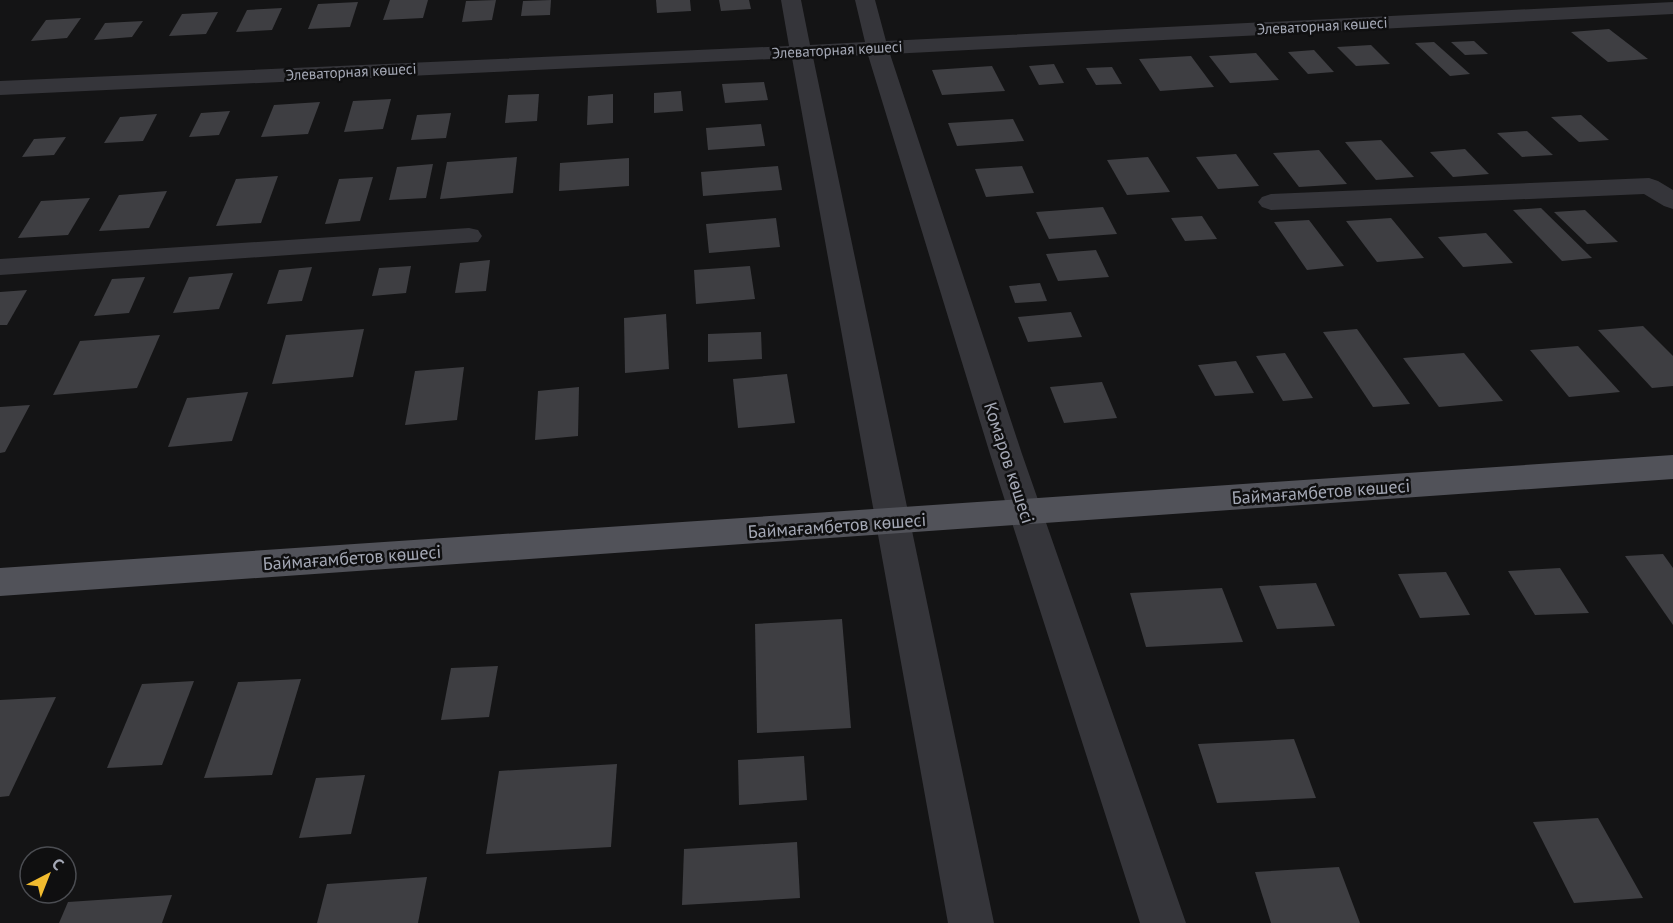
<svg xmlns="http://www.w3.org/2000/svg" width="1673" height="923" font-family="'PT Sans',sans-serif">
<rect width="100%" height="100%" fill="#141415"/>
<!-- building -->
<g fill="#3e3e42">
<path d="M390 0H428L423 18 383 20Z"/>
<path d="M496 0 492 20 462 22 466 1Z"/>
<path d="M551 0 550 15 521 16 523 1Z"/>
<path d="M656 0H690L691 11 657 13Z"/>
<path d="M719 0H749L751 9 721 11Z"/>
<path d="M358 2 350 27 308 29 318 4Z"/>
<path d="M282 8 272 30 236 32 247 10Z"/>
<path d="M218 12 206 34 169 36 182 14Z"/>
<path d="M81 18 67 38 31 41 46 20Z"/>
<path d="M143 21 132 37 94 40 105 23Z"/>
<path d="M1609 29 1648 59 1608 62 1571 32Z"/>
<path d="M1474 41 1488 54 1465 55 1451 42Z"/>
<path d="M1434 42 1470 74 1450 76 1415 43Z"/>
<path d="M1371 45 1390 64 1356 66 1337 47Z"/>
<path d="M1314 50 1334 72 1308 74 1288 52Z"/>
<path d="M1256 53 1279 80 1230 83 1209 56Z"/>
<path d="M1191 56 1214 87 1160 91 1139 59Z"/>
<path d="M1054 64 1064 83 1039 85 1029 66Z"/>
<path d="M992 66 1005 91 942 95 932 70Z"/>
<path d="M1112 67 1122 84 1096 85 1086 68Z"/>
<path d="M764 82 768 100 725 103 722 84Z"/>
<path d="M681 91 683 111 654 113V93Z"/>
<path d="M539 94 537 121 505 123 508 95Z"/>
<path d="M613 94V123L587 125 588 96Z"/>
<path d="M391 99 383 129 344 132 353 101Z"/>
<path d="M320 102 308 134 261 137 274 105Z"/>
<path d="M230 111 219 135 189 137 201 113Z"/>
<path d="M451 113 446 138 411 140 417 115Z"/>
<path d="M157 114 143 141 104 143 120 117Z"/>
<path d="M1581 115 1609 140 1579 142 1551 117Z"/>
<path d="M1013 119 1024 141 957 146 948 123Z"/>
<path d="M761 124 765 146 708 150 706 128Z"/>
<path d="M1527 131 1553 155 1522 157 1497 133Z"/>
<path d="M66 137 54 155 22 157 34 139Z"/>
<path d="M1381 140 1414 177 1376 180 1345 142Z"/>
<path d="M1465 149 1489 174 1453 177 1430 152Z"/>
<path d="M1319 150 1347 184 1299 187 1273 153Z"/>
<path d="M1236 154 1259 186 1218 189 1196 157Z"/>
<path d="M517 157 513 193 440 199 447 162Z"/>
<path d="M1148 157 1170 192 1127 195 1107 160Z"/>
<path d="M629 158V186L559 191 560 163Z"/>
<path d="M433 164 426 198 389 200 397 167Z"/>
<path d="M778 166 782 190 703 196 701 172Z"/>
<path d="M1022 166 1034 193 986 197 975 169Z"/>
<path d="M278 176 261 223 216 226 236 179Z"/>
<path d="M373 177 360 221 325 224 339 179Z"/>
<path d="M167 191 149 228 99 231 119 195Z"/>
<path d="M90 198 68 235 18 238 41 201Z"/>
<path d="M1103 207 1117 234 1049 239 1036 212Z"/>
<path d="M1541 208 1592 258 1562 261 1513 210Z"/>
<path d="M1585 210 1618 242 1587 244 1554 212Z"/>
<path d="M1202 216 1217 239 1185 241 1171 218Z"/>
<path d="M776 218 780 247 709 253 706 224Z"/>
<path d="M1391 218 1424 258 1377 262 1346 221Z"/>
<path d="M1309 220 1344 266 1307 270 1274 222Z"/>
<path d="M1486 233 1513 263 1463 267 1438 237Z"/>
<path d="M1096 250 1109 277 1058 281 1046 254Z"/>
<path d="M490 260 486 291 455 293 460 263Z"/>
<path d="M411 266 406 293 372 296 379 268Z"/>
<path d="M750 266 755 299 696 304 694 270Z"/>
<path d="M312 267 302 301 267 304 279 270Z"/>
<path d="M233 273 219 309 173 313 189 277Z"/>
<path d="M145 277 129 313 94 316 112 279Z"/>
<path d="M1040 283 1047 301 1015 303 1009 286Z"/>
<path d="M27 290 7 325H0V292Z"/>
<path d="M1071 312 1082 337 1028 342 1018 317Z"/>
<path d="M666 314 669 369 625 373 624 318Z"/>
<path d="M1643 326 1673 356V386L1652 388 1598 330Z"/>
<path d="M364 329 353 377 272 384 286 335Z"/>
<path d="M1357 329 1410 404 1373 407 1323 332Z"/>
<path d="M761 332 762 359 708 362V334Z"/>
<path d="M160 335 137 388 53 395 80 341Z"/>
<path d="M1578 346 1620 392 1569 397 1530 350Z"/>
<path d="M1285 353 1313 398 1283 401 1256 356Z"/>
<path d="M1464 353 1503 401 1439 407 1403 358Z"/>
<path d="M1236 361 1254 393 1215 396 1198 365Z"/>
<path d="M464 367 457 420 405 425 415 371Z"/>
<path d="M787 374 795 423 738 428 733 379Z"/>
<path d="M1102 382 1117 418 1064 423 1050 387Z"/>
<path d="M579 387 578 436 535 440 538 391Z"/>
<path d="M248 392 232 441 168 447 187 398Z"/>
<path d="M30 405 5 452 0 453V407Z"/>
<path d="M1663 554 1673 568V625L1625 556Z"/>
<path d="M1560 568 1589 613 1535 615 1508 571Z"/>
<path d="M1446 572 1470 615 1420 618 1398 574Z"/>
<path d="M1316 583 1335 626 1277 629 1259 586Z"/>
<path d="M1222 588 1243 642 1146 647 1130 593Z"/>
<path d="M842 619 851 728 757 733 755 624Z"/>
<path d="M498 666 489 717 441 720 451 668Z"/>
<path d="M301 679 272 775 204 778 238 682Z"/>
<path d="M194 681 162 765 107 768 142 684Z"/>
<path d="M56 697 9 796 0 797V700Z"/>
<path d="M1294 739 1316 798 1217 803 1198 744Z"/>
<path d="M804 756 807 800 739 805 738 760Z"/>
<path d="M617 764 611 847 486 854 499 771Z"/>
<path d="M365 775 351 834 299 838 316 778Z"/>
<path d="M1598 818 1643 898 1574 903 1533 822Z"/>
<path d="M797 842 800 898 682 905 684 849Z"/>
<path d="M1339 867 1360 923H1271L1255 872Z"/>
<path d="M427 877 418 923H317L327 884Z"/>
<path d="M172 895 162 923H59L68 902Z"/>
</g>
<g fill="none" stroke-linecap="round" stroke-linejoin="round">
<!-- minor -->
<g fill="#35353a" fill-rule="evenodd">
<path d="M781 0H801L810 45 865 42 855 0H875L886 41 1673 2V14L890 54 1022 454 1186 923H1140L990 454 868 55 813 57 994 923H948L792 58 0 95V81L789 46Z"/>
<path d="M1649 178 1658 181 1673 190V209L1664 206 1644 194 1271 210 1262 207 1258 202 1262 197 1271 194Z"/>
<path d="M469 228 478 230 482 236 478 242 0 275V259Z"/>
</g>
<!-- major -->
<path fill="#515259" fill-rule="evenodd" d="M1673 455V479L0 596V568Z"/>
</g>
<g text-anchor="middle" stroke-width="5" stroke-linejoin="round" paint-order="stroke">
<!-- far-street labels -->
<g font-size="15" fill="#a5a9b6" stroke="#0f0f10">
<text transform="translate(1322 26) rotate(-3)" y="5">Элеваторная көшесі</text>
<text transform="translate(837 50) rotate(-3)" y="5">Элеваторная көшесі</text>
<text transform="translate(351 72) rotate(-3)" y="5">Элеваторная көшесі</text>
</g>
<!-- street labels -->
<g font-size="18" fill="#a5a9b6" stroke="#0f0f10">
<text transform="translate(1009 463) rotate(72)" y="6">Комаров көшесі</text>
<text transform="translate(1321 492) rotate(-4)" y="6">Баймағамбетов көшесі</text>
<text transform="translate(837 526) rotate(-4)" y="6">Баймағамбетов көшесі</text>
<text transform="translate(352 558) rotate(-4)" y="6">Баймағамбетов көшесі</text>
</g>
</g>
<!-- north arrow -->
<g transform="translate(48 875) rotate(42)"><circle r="28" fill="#0f0f10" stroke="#4b4d52" stroke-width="1.5"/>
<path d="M0-4.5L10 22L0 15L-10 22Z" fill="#f2bc2f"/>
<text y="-9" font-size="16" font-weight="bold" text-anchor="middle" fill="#a5a9b6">С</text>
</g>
</svg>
